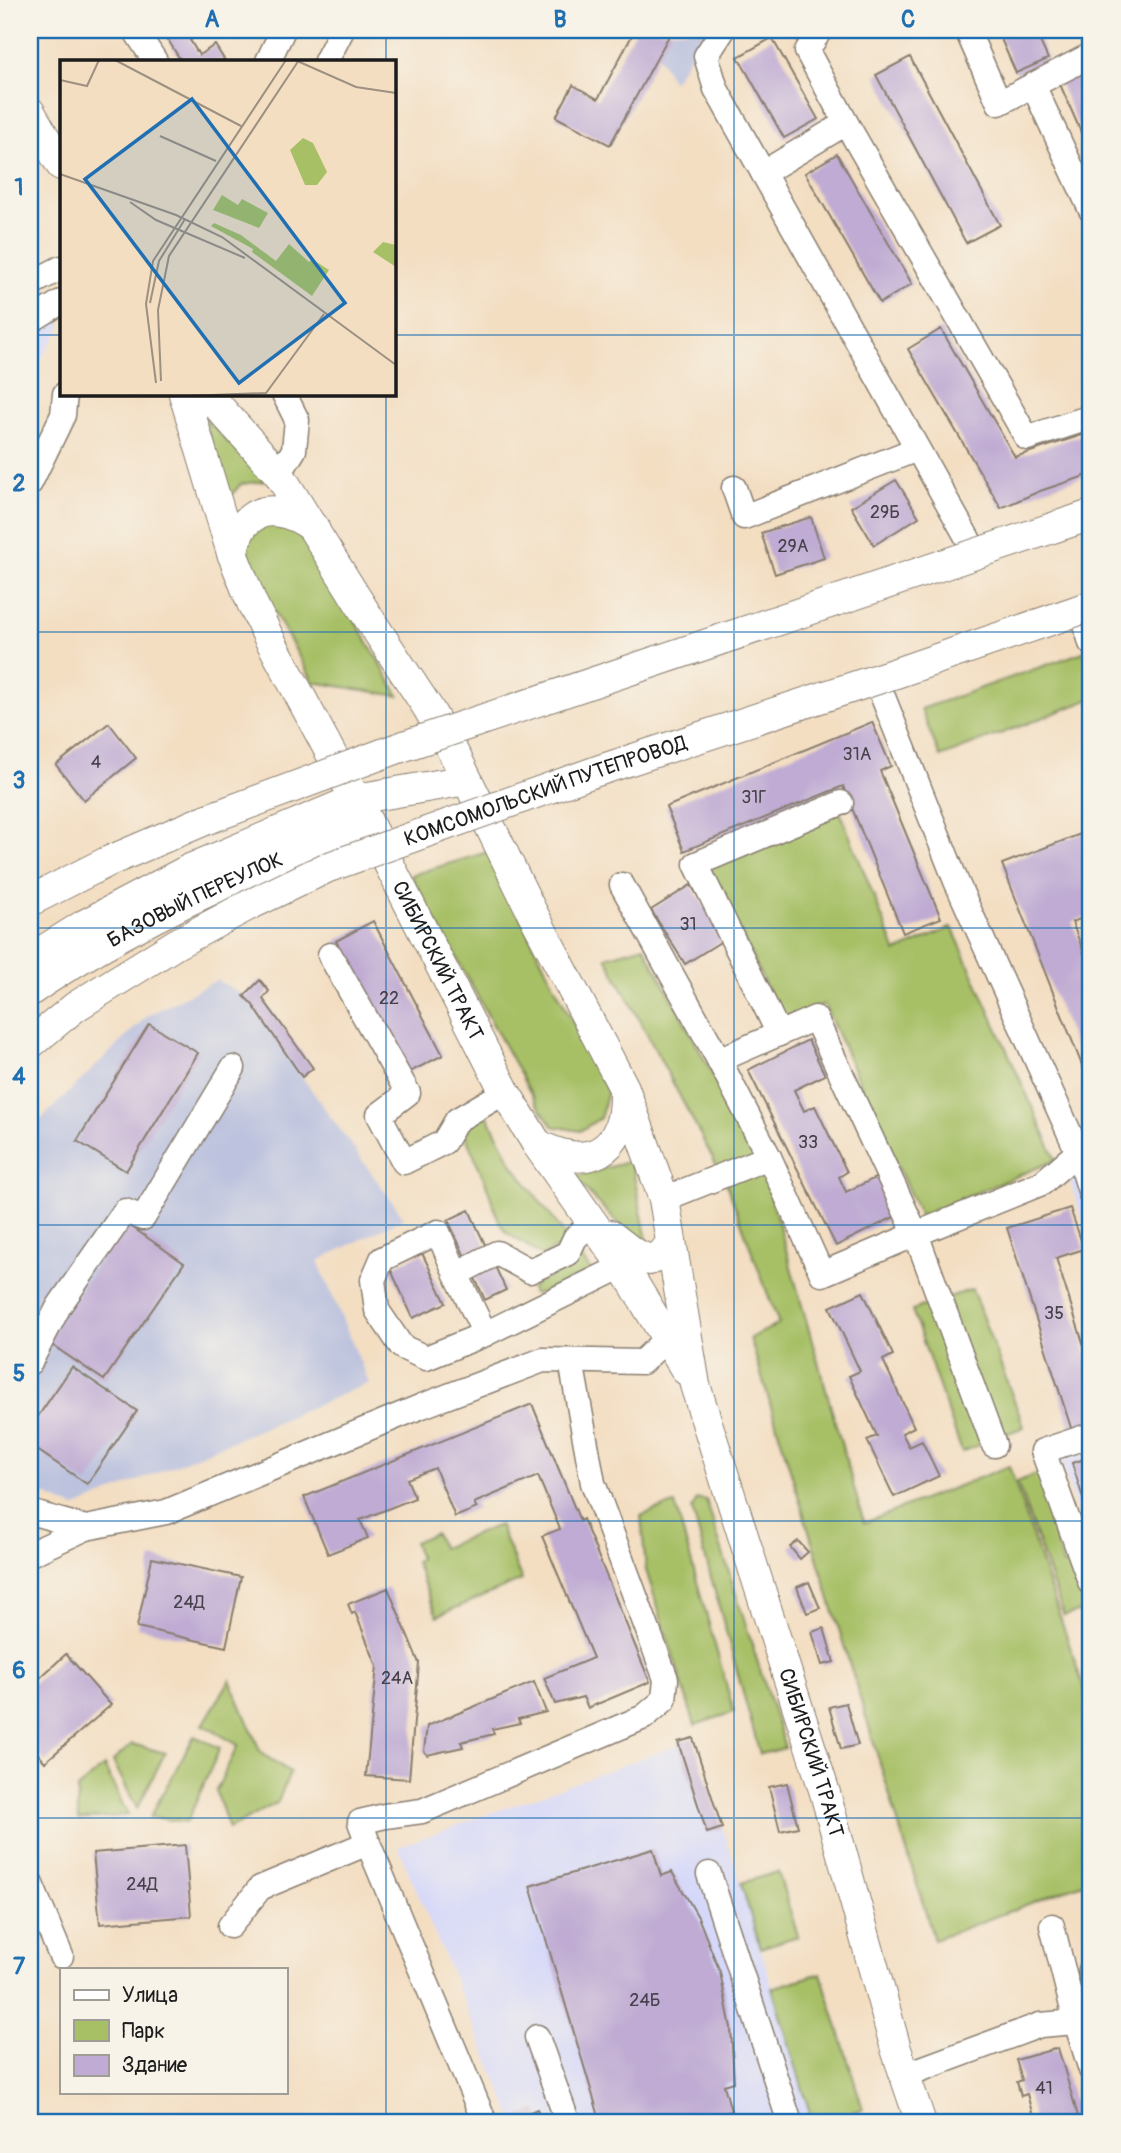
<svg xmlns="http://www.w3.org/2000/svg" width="1121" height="2153" font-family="Pangolin,sans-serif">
<rect width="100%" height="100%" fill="#f7f3e8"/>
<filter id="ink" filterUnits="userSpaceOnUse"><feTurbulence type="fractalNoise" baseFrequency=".0143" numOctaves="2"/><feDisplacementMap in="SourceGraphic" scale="14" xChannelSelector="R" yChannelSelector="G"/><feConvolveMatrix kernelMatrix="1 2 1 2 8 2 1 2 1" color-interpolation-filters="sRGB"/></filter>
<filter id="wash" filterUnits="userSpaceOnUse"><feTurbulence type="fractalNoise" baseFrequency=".00686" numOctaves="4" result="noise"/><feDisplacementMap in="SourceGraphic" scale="28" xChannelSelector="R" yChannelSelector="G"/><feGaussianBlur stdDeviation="1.57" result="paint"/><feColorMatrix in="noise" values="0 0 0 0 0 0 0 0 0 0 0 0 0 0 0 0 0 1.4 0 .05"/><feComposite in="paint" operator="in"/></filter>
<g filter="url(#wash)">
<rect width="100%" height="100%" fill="#f3dec2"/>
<!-- built -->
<g fill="#d5d8f9">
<path d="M30 276 61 318V327L30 377Z"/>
<path d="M1091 1172V1247L1070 1181Z"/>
<path d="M1091 1442V1553L1058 1452Z"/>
<path d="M692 1740 741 1883 813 2123H515L398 1847Z"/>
</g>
<!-- industrial -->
<g fill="#bdc3de">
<path d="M673 30H706L673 82 657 54Z"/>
<path d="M217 980 244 996 252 1004 302 1077 404 1218 318 1261 369 1383 74 1508 30 1488V1130L147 1016Z"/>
</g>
<!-- green -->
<g fill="#a7c066" stroke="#626e41" stroke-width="2">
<path d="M205 418 265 481 241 484 225 502Z"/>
<path d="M269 522 290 524 322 564 399 696 313 682 248 564 247 540Z"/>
<path d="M1086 651 1091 663V699L940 757 921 709Z"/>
<path d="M835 799 896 952 952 927 1056 1160 920 1216 824 1004 782 1021 704 855Z"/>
<path d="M491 851 537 951 608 1092 600 1118 580 1131 553 1126 536 1103 411 875Z"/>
<path d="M644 946 763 1169 864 1523 1009 1466 1088 1700H1091V1880L934 1940 750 1338 779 1324 727 1185 606 957Z"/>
<path d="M485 1111 513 1165 565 1235 562 1245 542 1256 506 1232 499 1221 485 1181 466 1137 463 1124Z"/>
<path d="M631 1161 648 1245 643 1246 608 1213 574 1177Z"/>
<path d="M580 1256 591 1271 541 1293 533 1294 531 1289 537 1282 557 1274Z"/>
<path d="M972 1289 1024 1427 962 1452 912 1310Z"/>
<path d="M1041 1472 1063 1521 1051 1524 1063 1565 1077 1563 1091 1601V1608L1064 1616 1017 1482Z"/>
<path d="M697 1499 706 1500 785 1748 760 1754 692 1509Z"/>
<path d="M675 1504 734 1712 695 1725 646 1570 641 1516 655 1510Z"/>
<path d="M499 1525 522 1580 437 1616 415 1562 420 1559 414 1542 435 1533 442 1548Z"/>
<path d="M230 1680 261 1753 290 1772 278 1802 229 1829 216 1791 238 1745 203 1725Z"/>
<path d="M194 1736 220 1748 187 1822 150 1817Z"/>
<path d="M132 1744 165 1753 137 1809 113 1761Z"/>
<path d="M104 1766 128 1815 78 1820 77 1789Z"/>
<path d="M778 1872 798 1936 760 1948 741 1883Z"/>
<path d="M821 1973 863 2109 813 2123 772 1988Z"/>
</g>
<g id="blocks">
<!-- building -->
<g fill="#bfabd3">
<path d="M162 30H207L190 40 199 55 215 45 225 61H181Z"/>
<path d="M635 30H672L610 145 556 117 573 85 598 99Z"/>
<path d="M997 30H1035L1048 59 1016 73Z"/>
<path d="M772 38 818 119 784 138 738 57Z"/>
<path d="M910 57 1000 225 966 243 876 75Z"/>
<path d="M1091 68V155L1059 82Z"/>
<path d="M837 154 912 284 880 303 805 173Z"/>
<path d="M941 329 1015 457 1091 432V474L1040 491 1001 508 908 349Z"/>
<path d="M896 480 919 517 874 545 851 507Z"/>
<path d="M811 517 824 558 775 574 761 533Z"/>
<path d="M872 722 891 766 880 771 941 918 903 933 843 786 684 851 666 807Z"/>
<path d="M109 723 136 758 84 800 56 765Z"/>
<path d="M1091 830V915L1072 922 1091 971V1088L1002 864Z"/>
<path d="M691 885 725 939 685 964 651 910Z"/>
<path d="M373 921 443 1055 406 1074 336 941Z"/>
<path d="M260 980 269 991 263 999 313 1068 302 1077 252 1004 244 996Z"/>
<path d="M149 1024 198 1053 126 1171 77 1141Z"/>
<path d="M808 1040 825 1075 794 1090 804 1111 815 1106 847 1172 839 1177 846 1192 877 1177 896 1216 836 1246 748 1070Z"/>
<path d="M1070 1208 1084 1249 1056 1258 1091 1368V1428L1073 1434 1007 1228Z"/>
<path d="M469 1210 506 1290 485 1300 448 1220Z"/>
<path d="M126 1223 184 1263 104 1380 46 1341Z"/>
<path d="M422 1253 446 1303 413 1318 390 1268Z"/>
<path d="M863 1292 893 1355 883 1360 914 1427 902 1433 909 1447 922 1441 939 1476 894 1497 867 1440 877 1436 849 1376 860 1371 830 1307Z"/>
<path d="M72 1367 137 1411 87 1484 30 1445V1428Z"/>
<path d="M532 1404 580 1521 583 1519 650 1682 588 1708 583 1697 555 1704 544 1678 593 1658 542 1536 560 1529 538 1476 474 1503 477 1508 455 1517 435 1468 407 1479 415 1498 360 1520 368 1538 328 1554 304 1497Z"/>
<path d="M1091 1457V1524L1072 1463Z"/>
<path d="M798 1541 808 1552 800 1559 790 1547Z"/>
<path d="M152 1558 241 1577 226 1647 137 1627Z"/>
<path d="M809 1582 820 1608 807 1613 797 1587Z"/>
<path d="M388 1588 419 1663 409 1779 366 1776 377 1666 355 1612 352 1614 348 1604Z"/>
<path d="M824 1628 834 1662 822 1665 812 1632Z"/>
<path d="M66 1654 111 1705 45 1762 30 1745V1687Z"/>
<path d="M534 1682 546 1712 518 1719 520 1723 492 1729 494 1734 461 1742 463 1747 427 1755 424 1751 427 1726Z"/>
<path d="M846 1703 858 1745 841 1749 829 1707Z"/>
<path d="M693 1738 722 1828 707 1833 678 1742Z"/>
<path d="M787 1783 798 1827 780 1831 769 1787Z"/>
<path d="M185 1845 191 1916 100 1924 93 1853Z"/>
<path d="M653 1849 661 1876 672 1872 698 1917 720 1972 731 2028 734 2082 724 2085 731 2111 689 2123H601L530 1886Z"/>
<path d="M1058 2048 1080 2123H1027L1034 2120 1027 2094 1021 2096 1017 2082 1022 2080 1016 2060Z"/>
<path d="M537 2109 543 2123H515L514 2119Z"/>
</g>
</g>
</g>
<g filter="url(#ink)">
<use href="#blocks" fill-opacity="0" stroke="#887d6f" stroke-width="2"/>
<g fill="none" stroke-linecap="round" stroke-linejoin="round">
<!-- minor casing -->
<g stroke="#887d6f" stroke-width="27">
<g id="minor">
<path d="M135 30 155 61"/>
<path d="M723 30 706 56 716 89 972 546"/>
<path d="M820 30 807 51 846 123 1027 438 1091 417"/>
<path d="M967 30 999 103 1091 55"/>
<path d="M268 61 283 30"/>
<path d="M326 61 342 30"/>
<path d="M1033 85 1091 210"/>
<path d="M763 173 846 123"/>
<path d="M30 284 61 268"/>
<path d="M30 321 61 302"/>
<path d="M279 474 294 450 297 420 284 394"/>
<path d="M30 483 63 415 65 394"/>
<path d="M734 488 744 517 917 449"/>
<path d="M1087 629 1091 643"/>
<path d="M883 697 956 881 1078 1152 1091 1194"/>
<path d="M622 885 719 1060 769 1157"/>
<path d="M330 955 408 1093 379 1115 404 1162 444 1142 457 1120 505 1092"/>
<path d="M779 1034 696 864 841 803"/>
<path d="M664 1199 769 1157 822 1274 916 1234 815 1018 719 1060"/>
<path d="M593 1222 575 1238 568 1253 530 1271 497 1253 456 1274 485 1334 623 1266"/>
<path d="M456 1274 438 1232 382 1259 373 1280 377 1310 402 1347 426 1358 485 1334"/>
<path d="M30 1362 59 1306 125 1211 143 1218 233 1068"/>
<path d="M1091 1435 1043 1451 1091 1584"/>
<path d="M994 1445 916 1234 1042 1183 1078 1152 1091 1147"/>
<path d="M30 1512 86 1528 166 1512 422 1406 543 1360 642 1362 667 1338"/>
<path d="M30 1554 86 1528"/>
<path d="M709 1874 790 2123"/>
<path d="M30 1882 61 1956"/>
<path d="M230 1926 260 1888 368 1843"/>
<path d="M1052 1926 1076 2022 1091 2070"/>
<path d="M1091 1970V1975"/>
<path d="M537 2037 568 2123"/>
<path d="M905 2075 1040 2025 1076 2022 1091 2016"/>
<path d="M485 2123 368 1843 360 1822 385 1816 422 1811 644 1717 664 1700 666 1679 593 1483 571 1361"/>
</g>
</g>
<!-- major casing -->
<g stroke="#887d6f" stroke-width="32">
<g id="major">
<path d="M30 112 61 165"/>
<path id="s1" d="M184 394 232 553 252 603 268 636 367 821 505 1092 537 1144 623 1266 686 1370"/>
<path id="s2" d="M207 394 279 474 368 617 428 708 458 761 532 912 624 1088 664 1199 695 1385 825 1793 896 2049 921 2123"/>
<path d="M232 553C235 544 237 534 243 526 262 501 293 512 314 528"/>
<path d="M30 959 84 925 190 869 356 799 467 780"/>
<path id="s3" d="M30 991C134 919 252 871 367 821"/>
<path d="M537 1144C587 1171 624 1154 624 1095"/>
<path d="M610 1235 632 1252 649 1260 661 1256 671 1243"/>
</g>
</g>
<!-- minor -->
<use href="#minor" stroke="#fff" stroke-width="24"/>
<!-- major -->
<use href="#major" stroke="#fff" stroke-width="30"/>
<!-- major-bridge casing -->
<g stroke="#887d6f" stroke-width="32" stroke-linecap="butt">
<g id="major-bridge">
<path d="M30 901 107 862 205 820 401 747 1091 515"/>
<path id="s4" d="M30 1044 75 1007 176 944 247 906 326 868 597 771 896 673 1091 606"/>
</g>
</g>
<!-- major-bridge -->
<use href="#major-bridge" stroke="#fff" stroke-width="30"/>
</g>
</g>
<!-- grid -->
<path fill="none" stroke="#1f6fb2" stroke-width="2" stroke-opacity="0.55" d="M386 30V61M734 30V2123M30 335H61M394 335H1091M386 394V2123M30 632H1091M30 928H1091M30 1225H1091M30 1521H1091M30 1818H1091"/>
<g text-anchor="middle" stroke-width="7" stroke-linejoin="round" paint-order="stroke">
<!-- number labels -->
<g font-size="18" fill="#45404a">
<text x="885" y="518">29Б</text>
<text x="793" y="552">29А</text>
<text x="857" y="760">31А</text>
<text x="96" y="768">4</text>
<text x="754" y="803">31Г</text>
<text x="688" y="930">31</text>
<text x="389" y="1004">22</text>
<text x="808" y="1148">33</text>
<text x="1054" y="1319">35</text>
<text x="189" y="1608">24Д</text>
<text x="397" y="1684">24А</text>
<text x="142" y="1890">24Д</text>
<text x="645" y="2006">24Б</text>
<text x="1044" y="2094">41</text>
</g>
<!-- street labels -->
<g font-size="21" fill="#1c1c1c" stroke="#f7f3e8">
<text dy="7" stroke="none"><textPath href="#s4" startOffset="578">КОМСОМОЛЬСКИЙ ПУТЕПРОВОД</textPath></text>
<text dy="7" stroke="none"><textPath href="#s3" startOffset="189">БАЗОВЫЙ ПЕРЕУЛОК</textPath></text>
<text dy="7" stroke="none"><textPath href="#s1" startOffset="623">СИБИРСКИЙ ТРАКТ</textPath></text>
<text dy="7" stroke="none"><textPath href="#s2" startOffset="1505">СИБИРСКИЙ ТРАКТ</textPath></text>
</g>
</g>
<!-- overview -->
<g transform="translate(60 60)">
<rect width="336" height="336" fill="#f3dec2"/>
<path d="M243 78 253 83 267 112 257 125H245L230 90ZM162 135 178 145 182 139 208 153 199 168 153 150ZM154 163 181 175 216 201 229 184 249 202 252 199 269 210 252 236 192 192 193 189 151 166ZM323 182 336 185V207L313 192Z" fill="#a7c066"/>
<path fill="none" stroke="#9d9080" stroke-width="2" d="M55 0 181 66M235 0 296 27 336 33M0 20 27 26 39 0M100 76 156 101M0 114 116 155 162 177 336 305M70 142 96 160 185 198M90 243 99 201 125 159M101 321 98 250 109 196 239 0M96 323 86 244 93 201 226 0M126 336 206 333 264 254"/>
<path fill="#1f6fb2" fill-opacity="0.15" stroke="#1f6fb2" stroke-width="3.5" d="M132 39 285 243 179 323 25 119Z"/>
<rect width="336" height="336" fill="none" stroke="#1c1c1c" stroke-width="3.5"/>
</g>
<!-- margin -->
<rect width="1121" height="2153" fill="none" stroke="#f7f3e8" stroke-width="77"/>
<!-- legend -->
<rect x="60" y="1968" width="228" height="126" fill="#f7f3e8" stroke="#9f9d96" stroke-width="2"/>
<rect x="74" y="1990" width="35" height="10" fill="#ffffff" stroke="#9f9d96" stroke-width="2"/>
<text x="122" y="2002" font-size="21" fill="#1c1c1c">Улица</text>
<rect x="74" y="2020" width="35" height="21" fill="#a7c066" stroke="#9f9d96" stroke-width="2"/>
<text x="122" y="2038" font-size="21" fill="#1c1c1c">Парк</text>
<rect x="74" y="2055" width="35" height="21" fill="#bfabd3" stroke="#9f9d96" stroke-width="2"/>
<text x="122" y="2072" font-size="21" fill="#1c1c1c">Здание</text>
<rect x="38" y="38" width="1044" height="2076" fill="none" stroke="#1f6fb2" stroke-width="2.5"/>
<g font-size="23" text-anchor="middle" font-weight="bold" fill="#1f6fb2">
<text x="212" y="27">A</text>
<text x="560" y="27">B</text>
<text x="908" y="27">C</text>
<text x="19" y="195">1</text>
<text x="19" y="491">2</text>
<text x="19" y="788">3</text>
<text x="19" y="1084">4</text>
<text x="19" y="1381">5</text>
<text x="19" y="1678">6</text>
<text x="19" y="1974">7</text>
</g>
</svg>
